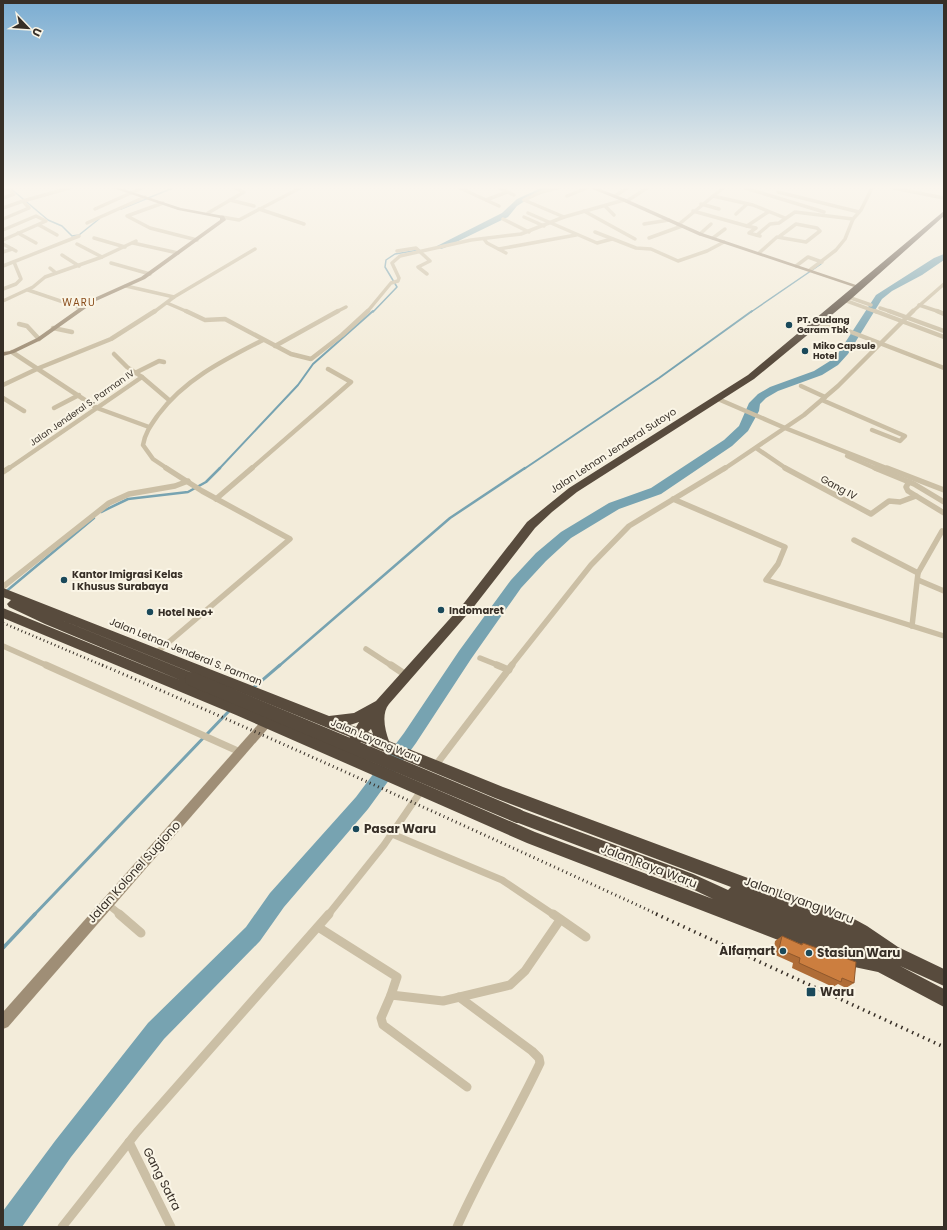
<svg xmlns="http://www.w3.org/2000/svg" width="947" height="1230" font-family="Poppins,sans-serif">
<rect width="100%" height="100%" fill="#f3ecda"/>
<g fill="none" stroke-linecap="round" stroke-linejoin="round">
<!-- stream-far4 -->
<g stroke="#77a3b1" stroke-width="1.5">
<path d="M10 188 48 220 62 226 72 236 79 235 99 219"/>
<path d="M121 209 173 188"/>
<path d="M373 312 397 287 385 267 386 260 395 254 419 250"/>
<path d="M751 312 821 264"/>
</g>
<!-- stream-far3 -->
<g stroke="#77a3b1" stroke-width="2">
<path d="M219 469 298 385 313 364 373 311"/>
<path d="M524 469 659 378 752 311"/>
</g>
<!-- stream-far2 -->
<g stroke="#77a3b1" stroke-width="2.5">
<path d="M101 512 128 499 188 492 206 482 220 468"/>
<path d="M3 594 94 518"/>
<path d="M279 666 450 518 525 468"/>
</g>
<!-- stream-far1 -->
<g stroke="#77a3b1" stroke-width="3">
<path d="M252 689 280 665"/>
<path d="M34 915 230 710"/>
</g>
<!-- stream -->
<path stroke="#77a3b1" stroke-width="3.5" d="M3 948 35 914"/>
<!-- river -->
<g fill="#77a3b1" fill-rule="evenodd">
<path d="M541 188H555L528 199 517 206 508 217 444 248 441 249 437 246 502 213 517 199Z"/>
<path d="M944 254V260L922 275 892 291 882 299 848 354 838 365 822 375 778 391 766 398 760 404 759 411 748 431 732 446 661 494 619 509 571 538 546 561 521 588 471 659 416 743 368 809 284 907 260 941 164 1039 71 1157 22 1227H3V1211L55 1141 148 1023 246 927 270 893 356 797 404 733 459 651 511 580 536 553 561 532 609 503 651 488 724 440 739 426 749 403 758 394 770 387 814 371 830 361 839 352 876 295 934 258Z"/>
</g>
<!-- street-far4 -->
<g stroke="#cbbfa5" stroke-width="3.5">
<path d="M460 188 499 206"/>
<path d="M499 188 514 195"/>
<path d="M745 188 824 212"/>
<path d="M893 188 944 198"/>
<path d="M3 190 8 189 14 194 3 198"/>
<path d="M778 192 859 212"/>
<path d="M567 196 587 188"/>
<path d="M615 196 627 188"/>
<path d="M713 196 753 205 785 218"/>
<path d="M230 200 254 206"/>
<path d="M486 200 507 192"/>
<path d="M524 200 564 217"/>
<path d="M524 200 541 192 558 188"/>
<path d="M23 201 69 188"/>
<path d="M627 201 647 188"/>
<path d="M163 203 127 216 150 228 197 240"/>
<path d="M701 204 719 209"/>
<path d="M605 206 614 215"/>
<path d="M3 208 23 201 29 208 3 219"/>
<path d="M95 209 142 188"/>
<path d="M259 209 304 224"/>
<path d="M584 211 635 239"/>
<path d="M693 211 747 226"/>
<path d="M208 213 244 192 235 188"/>
<path d="M528 213 597 243 612 239"/>
<path d="M736 214 747 204"/>
<path d="M222 217 239 220 300 188"/>
<path d="M524 217 544 226"/>
<path d="M503 219 529 232"/>
<path d="M87 223 145 197"/>
<path d="M644 224 669 220"/>
<path d="M39 225 57 235"/>
<path d="M678 225 723 188"/>
<path d="M3 230 36 216 46 221 3 240"/>
<path d="M595 232 636 248 651 249 678 261 707 251 724 242"/>
<path d="M18 233 36 243"/>
<path d="M700 234 711 224"/>
<path d="M757 235 770 224 779 223 795 212 853 219"/>
<path d="M760 236 749 233 756 228 747 226 768 212"/>
<path d="M94 238 125 247"/>
<path d="M649 238 682 226"/>
<path d="M713 238 725 229"/>
<path d="M484 239 487 243 506 253"/>
<path d="M133 243 178 253"/>
<path d="M3 244 16 251"/>
<path d="M77 244 102 257"/>
<path d="M499 249 576 235"/>
<path d="M397 251 416 248 430 261 418 267 427 274"/>
<path d="M3 252 12 249"/>
<path d="M759 253 777 237 806 242 820 231 817 228 796 224 780 236"/>
<path d="M62 255 79 266"/>
<path d="M111 263 150 274"/>
<path d="M3 266 79 236"/>
<path d="M796 266 808 257 822 262"/>
<path d="M50 268 56 273"/>
<path d="M810 270 836 250 845 239 853 219 861 210 872 188"/>
<path d="M126 286 174 297"/>
<path d="M3 289 16 284 21 279 14 262"/>
<path d="M28 290 81 308"/>
<path d="M848 297 871 305"/>
<path d="M844 300 877 312"/>
<path d="M3 301 33 287 45 277 102 257 136 241"/>
<path d="M167 303 188 312"/>
<path d="M919 305 940 312"/>
<path d="M880 308 892 312"/>
<path d="M154 312 174 297 255 249"/>
<path d="M336 312 346 307"/>
<path d="M367 312 391 283 398 281 399 278 392 263 400 256 471 240 521 234 564 217 624 200"/>
<path d="M912 312 944 284"/>
</g>
<!-- street-far3 -->
<g stroke="#cbbfa5" stroke-width="4.5">
<path d="M186 311 205 320 225 319 291 354 311 359 342 335 368 311"/>
<path d="M875 311 944 337"/>
<path d="M889 311 944 331"/>
<path d="M937 311 944 314"/>
<path d="M816 323 833 325 944 368"/>
<path d="M19 324 27 326 39 339"/>
<path d="M53 328 72 332"/>
<path d="M275 346 338 311"/>
<path d="M12 352 97 408 149 427"/>
<path d="M135 373 159 361 164 362"/>
<path d="M142 377 169 400"/>
<path d="M3 385 39 368 111 339 155 311"/>
<path d="M801 386 825 397"/>
<path d="M3 398 24 411"/>
<path d="M718 399 785 428 889 469"/>
<path d="M822 400 905 436 900 441 872 430"/>
<path d="M54 408 79 395"/>
<path d="M756 448 787 469"/>
<path d="M847 456 877 469"/>
<path d="M8 469 142 377 127 367 114 354"/>
<path d="M168 469 153 459 143 445C145 433 151 425 158 415 185 379 224 360 263 340"/>
<path d="M251 469 351 382 328 369"/>
<path d="M724 469 804 415 838 386 913 311"/>
</g>
<!-- street-far2 -->
<g stroke="#cbbfa5" stroke-width="5.5">
<path d="M785 468 871 514 889 501 900 502 916 496"/>
<path d="M875 468 914 484 944 502"/>
<path d="M887 468 944 490"/>
<path d="M3 472 9 468"/>
<path d="M909 482 906 487 908 491 944 513"/>
<path d="M216 499 252 468"/>
<path d="M673 499 785 547 778 564 766 580 944 636"/>
<path d="M854 540 918 573"/>
<path d="M918 580 944 591"/>
<path d="M4 586 109 503 129 494 175 486 188 481"/>
<path d="M912 626 918 573 942 531"/>
<path d="M3 646 48 666"/>
<path d="M366 649 392 666"/>
<path d="M156 653 290 539 202 491 166 468"/>
<path d="M480 658 500 666"/>
<path d="M511 666 591 565 629 526 725 468"/>
</g>
<!-- street-far1 -->
<g stroke="#cbbfa5" stroke-width="7">
<path d="M46 665 240 752"/>
<path d="M391 665 406 675"/>
<path d="M497 665 509 670"/>
<path d="M435 766 512 665"/>
<path d="M392 834 502 880 554 915"/>
<path d="M106 903 121 915"/>
<path d="M328 915 384 845 421 791"/>
</g>
<!-- street -->
<g stroke="#cbbfa5" stroke-width="9">
<path d="M119 914 141 933"/>
<path d="M553 914 586 937"/>
<path d="M318 927 397 977 391 995"/>
<path d="M467 1087 383 1025 381 1018 391 995 443 1001 510 985 525 971 560 920"/>
<path d="M129 1142 171 1227"/>
<path d="M62 1227 137 1132 329 914"/>
<path d="M457 1227C482 1171 514 1118 540 1063L539 1058 532 1051 459 997"/>
</g>
<!-- secondary -->
<g fill="#9f8e76" fill-rule="evenodd">
<path d="M113 188H120L181 208 224 216 226 220 145 279 96 301 41 340 14 353 3 356V352L10 351 37 338 92 299 141 277 220 220V218L178 210Z"/>
<path d="M590 188H597L626 199 702 233 862 287 857 288 698 235 622 201Z"/>
<path d="M266 719 270 720 271 723 270 726 8 1027 3 1029V1012L262 720Z"/>
</g>
<!-- highway -->
<path fill="#584b3d" fill-rule="evenodd" d="M944 211V216L851 299 754 379 577 492 552 512 535 528 472 609 389 704C381 714 385 730 389 741L503 787 845 914 867 926 898 947 944 969V986L900 966 944 989V1007L878 972 840 964 527 843 236 715 3 618V608L246 707 535 832 713 899 690 888 513 821 511 816 513 811 518 809 693 874 728 890 731 887 495 798 361 742 355 746 350 744 348 740 350 737 42 612 197 675 198 679 197 683 192 684 187 683 45 624 9 607 7 604 11 600 3 597V588L329 716 354 713 376 701 464 603 527 522 569 488 748 375ZM359 722 356 727 350 725ZM371 729 373 734 368 732ZM872 949 884 957 869 954 868 951Z"/>
<!-- rail-far2 -->
<path stroke="#372f27" stroke-width="2.5" stroke-dasharray="1 3" stroke-linecap="butt" d="M3 623 104 666"/>
<!-- rail-far1 -->
<path stroke="#372f27" stroke-width="3" stroke-dasharray="1 3.5" stroke-linecap="butt" d="M102 665C289 745 474 830 659 915"/>
<!-- rail -->
<path stroke="#372f27" stroke-width="3.5" stroke-dasharray="1.5 4.5" stroke-linecap="butt" d="M656 914 944 1047"/>
<!-- highway-bridge -->
<path stroke="#584b3d" stroke-width="14" d="M192 679 518 816"/>
</g>
<!-- wall -->
<path fill="#af6c36" d="M782 936 801 944 803 943 854 983 846 988 838 984 833 987 792 968 793 963 773 954 775 941Z"/>
<!-- building -->
<path fill="#cc7e3f" stroke="#8f582c" d="M782 936 802 945 803 943 856 962 854 983 842 978 841 982 799 963 800 958 779 949Z"/>
<!-- sky -->
<linearGradient id="sky" x2="0" y2="1"><stop stop-color="#7badd2"/><stop offset="0.52" stop-color="#faf6ee"/><stop offset="1" stop-color="#faf6ee" stop-opacity="0"/></linearGradient>
<rect width="947" height="360" fill="url(#sky)"/>
<!-- markers -->
<g fill="#1a495a" stroke="#faf5e6" stroke-width="1.5">
<circle cx="789" cy="325" r="4"/>
<circle cx="805" cy="351" r="4"/>
<circle cx="64" cy="580" r="4"/>
<circle cx="441" cy="610" r="4"/>
<circle cx="150" cy="612" r="4"/>
<circle cx="356" cy="829" r="4"/>
<circle cx="783" cy="951" r="4"/>
<circle cx="809" cy="953" r="4"/>
<rect x="806" y="987" width="10" height="10" rx="2"/>
</g>
<g text-anchor="middle" stroke-width="4" stroke-linejoin="round" paint-order="stroke">
<!-- far-poi labels -->
<g font-size="9" font-weight="bold" fill="#372f27" stroke="#faf5e6" text-anchor="start">
<text x="797" y="323">PT. Gudang<tspan x="797" dy="10">Garam Tbk</tspan></text>
<text x="813" y="349">Miko Capsule<tspan x="813" dy="10">Hotel</tspan></text>
</g>
<!-- far-street labels -->
<g font-size="9" fill="#372f27" stroke="#faf5e6">
<text transform="translate(82 408) rotate(-35)" y="3">Jalan Jenderal S. Parman IV</text>
</g>
<!-- far-quarter labels -->
<g font-size="10" letter-spacing="1" fill="#8a4d1c" stroke="#faf5e6">
<text x="79" y="306">WARU</text>
</g>
<!-- street labels -->
<g font-size="10" fill="#372f27" stroke="#faf5e6">
<text transform="translate(613 450) rotate(-33)" y="4">Jalan Letnan Jenderal Sutoyo</text>
<text transform="translate(839 487) rotate(29)" y="4">Gang IV</text>
<text transform="translate(186 651) rotate(22)" y="4">Jalan Letnan Jenderal S. Parman</text>
<text transform="translate(376 740) rotate(23)" y="4">Jalan Layang Waru</text>
</g>
<!-- poi labels -->
<g font-size="10" font-weight="bold" fill="#372f27" stroke="#faf5e6" text-anchor="start">
<text x="72" y="578">Kantor Imigrasi Kelas<tspan x="72" dy="12">I Khusus Surabaya</tspan></text>
<text x="449" y="614">Indomaret</text>
<text x="158" y="616">Hotel Neo+</text>
</g>
<!-- near-poi labels -->
<g font-size="12" font-weight="bold" fill="#372f27" stroke="#faf5e6" text-anchor="start">
<text x="364" y="833">Pasar Waru</text>
<text x="775" y="955" text-anchor="end">Alfamart</text>
<text x="817" y="957">Stasiun Waru</text>
<text x="820" y="996">Waru</text>
</g>
<!-- near-street labels -->
<g font-size="12" fill="#372f27" stroke="#faf5e6">
<text transform="translate(649 866) rotate(21)" y="4">Jalan Raya Waru</text>
<text transform="translate(134 872) rotate(-48)" y="4">Jalan Kolonel Sugiono</text>
<text transform="translate(799 900) rotate(20)" y="4">Jalan Layang Waru</text>
<text transform="translate(162 1179) rotate(63)" y="4">Gang Satra</text>
</g>
</g>
<!-- border -->
<rect width="947" height="1230" fill="none" stroke="#372f27" stroke-width="8"/>
<!-- north arrow -->
<g transform="translate(28 28) rotate(115)" stroke="#faf5e6" stroke-width="3" paint-order="stroke">
<path d="M0-3L7 15L0 10L-7 15Z" fill="#372f27"/>
<text y="-6" font-size="11" font-weight="bold" text-anchor="middle" fill="#372f27">U</text>
</g>
</svg>
